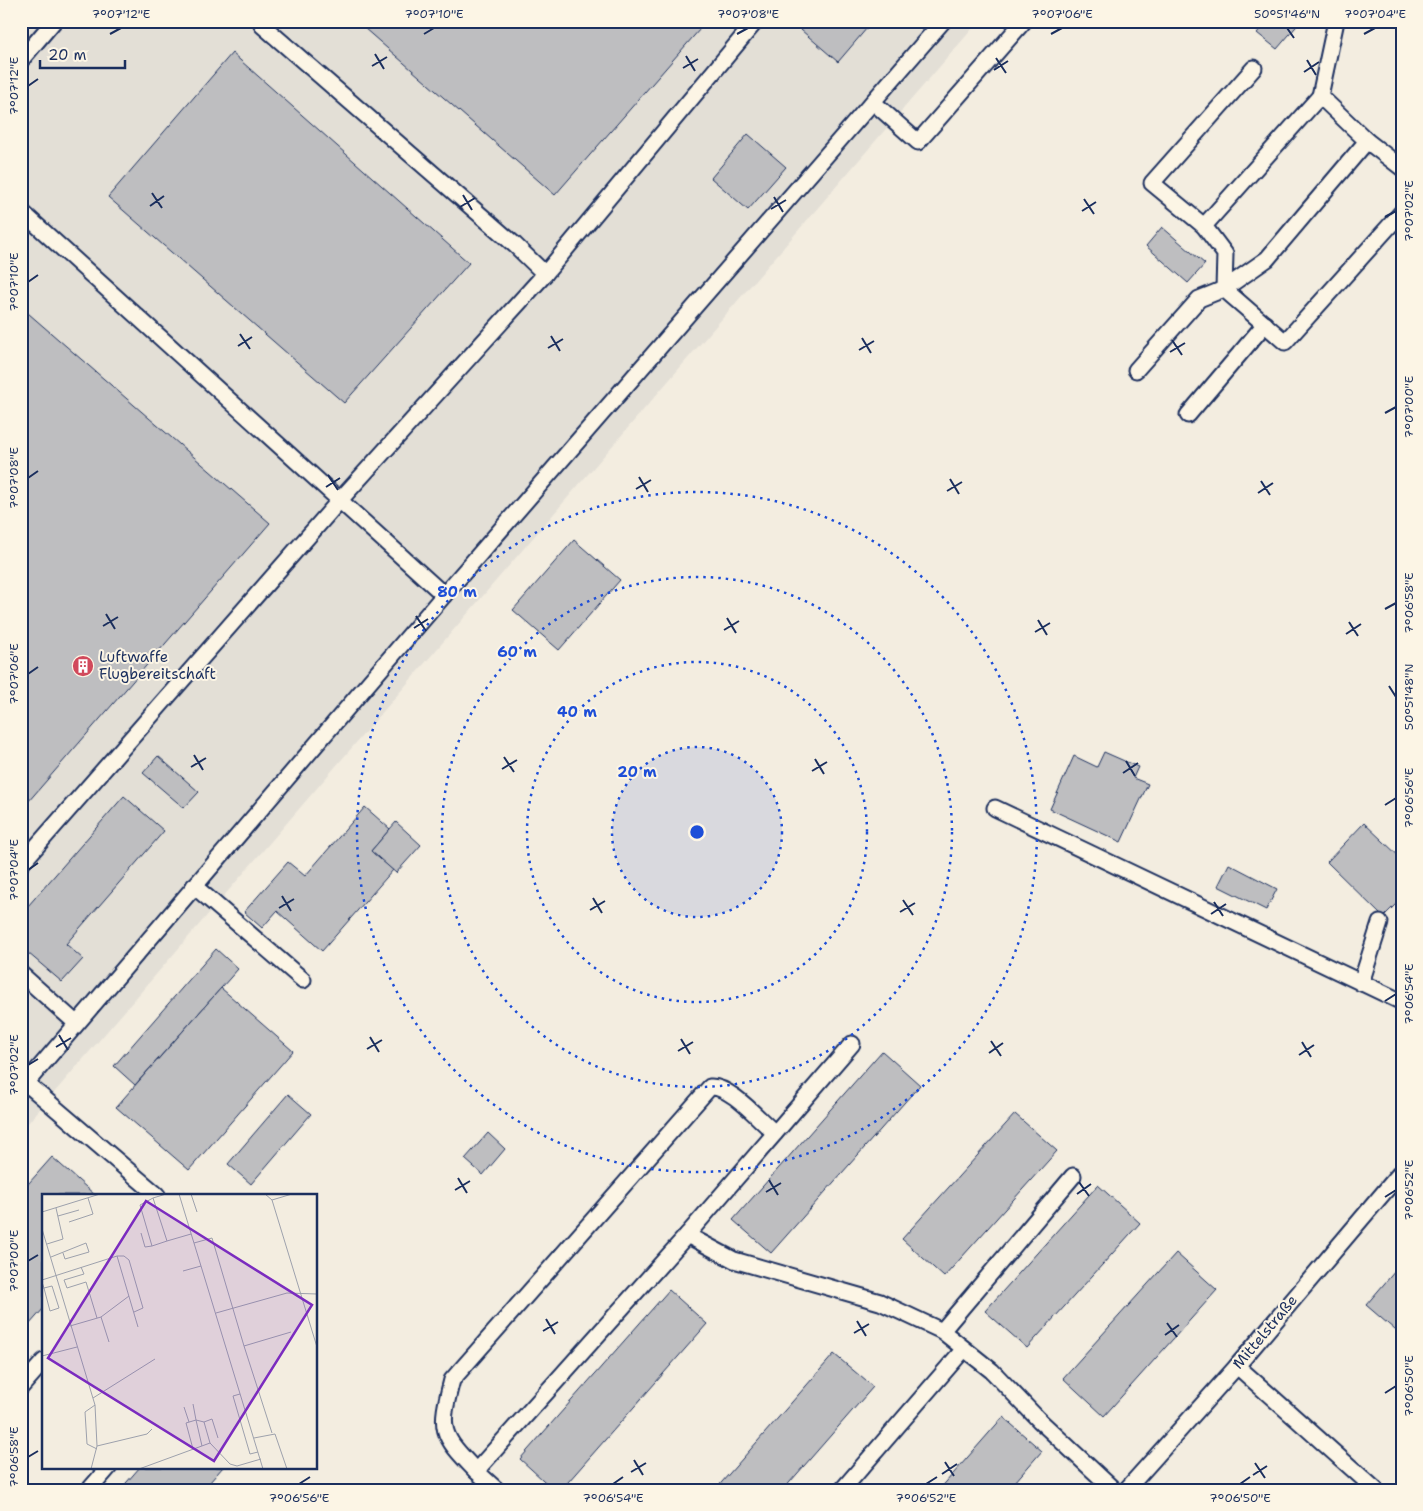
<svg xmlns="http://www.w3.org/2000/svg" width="1423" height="1511" font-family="'Shantell Sans',sans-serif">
<rect width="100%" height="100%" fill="#f3ede0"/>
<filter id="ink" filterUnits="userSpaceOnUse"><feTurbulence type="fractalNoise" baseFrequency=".02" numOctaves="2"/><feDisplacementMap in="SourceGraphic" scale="10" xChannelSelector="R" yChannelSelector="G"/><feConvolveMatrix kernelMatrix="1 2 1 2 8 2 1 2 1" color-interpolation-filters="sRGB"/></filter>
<g filter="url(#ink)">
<!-- built -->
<path fill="#e3dfd6" d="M21 21H979L21 1131Z"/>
<!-- building -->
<g fill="#bebec0" stroke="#1b2f5e">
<path d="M356 21H707L555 195Z"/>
<path d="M809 21H873L838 62 801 30Z"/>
<path d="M1267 21H1301L1277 49 1257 33Z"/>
<path d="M232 53 469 263 344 403 108 197Z"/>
<path d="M748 134 786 167 748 210 711 178Z"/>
<path d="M1162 227 1205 264 1188 283 1146 246Z"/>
<path d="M21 307 270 523 21 810Z"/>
<path d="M574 540 620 580 559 650 513 610Z"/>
<path d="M1104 752 1138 767 1133 778 1148 784 1121 842 1050 809 1074 756 1097 767Z"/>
<path d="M158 756 199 792 184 808 143 773Z"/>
<path d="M124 796 164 831 66 944 83 959 62 982 21 947V914Z"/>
<path d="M365 807 390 829 371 851 393 870 322 951 277 911 262 928 244 912 288 862 305 876Z"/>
<path d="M396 822 421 845 396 873 371 851Z"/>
<path d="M1364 823 1402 859V898L1383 917 1327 862Z"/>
<path d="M1229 864 1277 889 1266 910 1218 886Z"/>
<path d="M216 949 238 969 135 1085 114 1066Z"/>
<path d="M221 988 293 1051 189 1170 116 1107Z"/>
<path d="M882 1051 920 1085 771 1253 733 1220Z"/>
<path d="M288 1094 311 1114 251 1184 228 1164Z"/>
<path d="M1015 1114 1057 1151 944 1277 902 1239Z"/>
<path d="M488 1133 505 1149 483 1175 465 1159Z"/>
<path d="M52 1157 95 1195H44V1308L21 1334V1192Z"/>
<path d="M1098 1185 1140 1223 1027 1348 985 1311Z"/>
<path d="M1176 1253 1217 1290 1104 1416 1063 1378Z"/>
<path d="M1402 1263V1336L1366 1305Z"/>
<path d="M669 1290 707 1324 561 1490H554L520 1459Z"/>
<path d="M834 1354 873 1387 783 1490H715Z"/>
<path d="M1003 1417 1042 1451 1008 1490H939Z"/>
<path d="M140 1467H223L203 1490H120Z"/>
</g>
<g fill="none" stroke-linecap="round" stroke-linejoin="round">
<!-- lane casing -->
<g stroke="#1b2f5e" stroke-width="19">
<g id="lane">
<path d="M1336 21 1320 96 1367 141 1402 168"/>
<path d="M262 25 515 245 545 274 756 21"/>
<path d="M21 60 54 21"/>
<path d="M1320 96 1204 226 1225 254 1224 289 1267 259 1367 141"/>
<path d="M873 102 918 142 1024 21"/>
<path d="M21 211 444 595"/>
<path d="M1204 226 1152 183 1254 68"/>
<path d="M1136 370 1199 299 1224 289 1285 342 1402 212"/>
<path d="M1188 415 1265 324"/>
<path d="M995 808 1402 1002"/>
<path d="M21 864 340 500 545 274"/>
<path d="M194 886 303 980"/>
<path d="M21 974 76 1023"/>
<path d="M1361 983 1380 923"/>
<path d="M26 1083 157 1195"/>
<path d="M21 1089 444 595 943 21"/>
<path d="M687 1235 734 1260 880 1302 942 1331 992 1371 1039 1420 1114 1490"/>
<path d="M942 1331 1073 1176"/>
<path d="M1237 1366 1376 1490"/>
<path d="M21 1387 44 1361"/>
<path d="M476 1471C440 1434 439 1430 452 1380L710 1087C730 1085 759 1120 775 1133"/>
<path d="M89 1490 109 1467"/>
<path d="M497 1490 476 1471 687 1235 852 1044"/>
<path d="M842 1490 964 1349"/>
<path d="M1126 1490 1237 1366 1402 1171"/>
</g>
</g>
<!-- lane -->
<use href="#lane" stroke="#fcf5e5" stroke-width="15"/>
</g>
</g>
<!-- ticks -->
<path fill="none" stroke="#1b2f5e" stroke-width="2" d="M1287 28 1294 38M110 34 121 28M424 34 434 28M737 34 748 28M1051 34 1062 28M1364 34 1375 28M375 54 384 69M686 56 695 71M996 58 1006 73M1307 60 1316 75M372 66 387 57M683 68 698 59M994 70 1008 61M1304 72 1319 62M28 86 38 79M152 193 162 208M463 195 472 210M774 197 783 212M1084 199 1094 214M150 206 164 196M460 207 475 198M771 209 786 200M1082 211 1096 202M1385 217 1396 211M28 282 38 275M240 334 250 349M551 336 560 351M862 338 871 353M1172 340 1182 355M238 346 252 337M548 348 563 339M859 350 874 341M1170 352 1185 343M1385 413 1396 407M328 475 338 490M639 477 648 492M28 478 38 471M950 479 959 494M1261 481 1270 495M326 487 340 478M636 489 651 480M947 491 962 482M1258 493 1273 483M1385 609 1396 603M106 614 115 629M416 616 426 631M727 618 736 633M1038 620 1047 635M1349 622 1358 636M103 626 118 617M414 628 428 619M724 630 739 621M1035 632 1050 623M1346 634 1361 624M28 674 38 667M1389 686 1396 697M194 755 203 770M504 757 514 772M815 759 824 774M1126 761 1135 776M191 767 206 758M502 769 517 760M812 771 827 762M1123 773 1138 763M1385 805 1396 798M28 870 38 863M282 896 291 911M593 898 602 913M903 900 913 915M1214 902 1223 916M279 908 294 899M590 910 605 901M900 912 915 903M1211 914 1226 904M1385 1001 1396 994M59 1035 68 1050M370 1037 379 1052M681 1039 690 1054M991 1041 1001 1056M1302 1042 1311 1057M56 1047 71 1038M367 1049 382 1040M678 1051 693 1042M989 1053 1003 1043M1299 1055 1314 1045M28 1065 38 1059M458 1178 467 1193M769 1180 778 1195M1079 1182 1089 1196M455 1190 470 1181M766 1192 781 1183M1077 1194 1091 1184M1385 1197 1396 1190M28 1261 38 1255M546 1319 555 1334M857 1321 866 1336M1167 1323 1177 1337M543 1331 558 1322M854 1333 869 1324M1165 1335 1179 1325M1385 1393 1396 1386M28 1457 38 1451M634 1460 643 1475M945 1462 954 1476M1255 1463 1265 1478M631 1472 646 1463M942 1474 957 1464M1253 1475 1267 1466M299 1484 310 1477M613 1484 623 1477M926 1484 937 1477M1240 1484 1250 1477"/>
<!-- distance rings -->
<circle cx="697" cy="832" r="85" fill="#1d4ed8" fill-opacity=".12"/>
<g fill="none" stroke="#1d4ed8" stroke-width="2.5" stroke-dasharray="2.5 5">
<circle cx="697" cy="832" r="85"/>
<circle cx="697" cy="832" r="170"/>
<circle cx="697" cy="832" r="255"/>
<circle cx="697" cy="832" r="340"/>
</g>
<!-- icons -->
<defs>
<g id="building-disc" transform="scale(1.125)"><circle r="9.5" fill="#d1495b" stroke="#fcf5e5"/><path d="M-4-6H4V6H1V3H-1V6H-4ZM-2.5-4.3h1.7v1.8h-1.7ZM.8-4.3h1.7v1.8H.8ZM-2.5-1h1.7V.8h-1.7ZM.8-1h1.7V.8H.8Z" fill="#fff"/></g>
</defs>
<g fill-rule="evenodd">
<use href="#building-disc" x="83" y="666"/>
</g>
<g text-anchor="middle" stroke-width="4" stroke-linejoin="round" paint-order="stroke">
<!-- poi labels -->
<g font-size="15" fill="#1b2f5e" stroke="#fcf5e5" text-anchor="start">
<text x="99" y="662">Luftwaffe<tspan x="99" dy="17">Flugbereitschaft</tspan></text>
</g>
<!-- street labels -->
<g font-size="15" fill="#1b2f5e" stroke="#fcf5e5">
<text transform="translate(1265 1332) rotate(-50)" y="5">Mittelstraße</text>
</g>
</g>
<!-- overview -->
<g transform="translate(42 1194)">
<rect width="275" height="275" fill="#f3ede0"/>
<path fill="none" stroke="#9da1ac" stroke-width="1" d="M124 0 111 4 125 47 149 40M137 0 221 275M149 0 155 18M223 0 230 6 275 153M111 4 98 11 110 52 125 47M230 6 250 0M0 18 58 0M16 22 37 16M27 28 51 20 46 4M0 35 53 211 55 252 49 275M99 39 103 53 110 52M152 49 170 44 202 152M5 50 21 45 14 14M75 62H82L87 66 101 114 92 118M9 63 44 49 47 58 23 65 21 59M39 73 42 80 22 86 25 94 44 88 55 124M141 77 159 72M0 86 75 62 96 133M0 88 2 94 3 98 8 117 17 114 10 92 2 94H0M174 119 245 99 275 100M59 123 67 148M28 132 59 123 87 102M0 162 35 153M198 200 191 202 208 260 216 258M51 204 113 165M151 210 154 226 144 229 151 255M53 211 43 218 45 250 55 255M142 213 147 228M162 228 170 225 176 244M230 239 202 152 249 138M212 244 233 240 245 275M55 252 105 240 110 235M160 252 154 226 162 228 168 249M97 275 168 249 188 270 195 272 219 265"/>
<path fill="#7b2cbf" fill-opacity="0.15" stroke="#7b2cbf" stroke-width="2.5" d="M104 7 270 111 172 267 6 164Z"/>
<rect width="275" height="275" fill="none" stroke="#1b2f5e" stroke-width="2.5"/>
</g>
<circle cx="697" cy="832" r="8" fill="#1d4ed8" stroke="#fcf5e5" stroke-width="2.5"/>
<g font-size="15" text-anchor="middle" font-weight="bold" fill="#1d4ed8" stroke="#fcf5e5" stroke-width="4" stroke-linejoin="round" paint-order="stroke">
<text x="457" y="597">80 m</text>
<text x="517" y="657">60 m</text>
<text x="577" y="717">40 m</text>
<text x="637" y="777">20 m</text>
</g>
<!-- margin -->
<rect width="1423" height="1511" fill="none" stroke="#fcf5e5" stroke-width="55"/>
<!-- scale -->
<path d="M40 60v8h85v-8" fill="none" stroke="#1b2f5e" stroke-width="2.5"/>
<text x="48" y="60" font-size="15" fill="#1b2f5e" stroke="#fcf5e5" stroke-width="4" paint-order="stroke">20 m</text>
<rect x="28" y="28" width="1368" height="1456" fill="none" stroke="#1b2f5e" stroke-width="2"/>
<g font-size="12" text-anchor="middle" fill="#1b2f5e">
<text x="121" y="18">7°07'12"E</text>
<text x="434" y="18">7°07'10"E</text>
<text x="748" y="18">7°07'08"E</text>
<text x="1062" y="18">7°07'06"E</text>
<text x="1287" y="18">50°51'46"N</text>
<text x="1375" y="18">7°07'04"E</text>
<text transform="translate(14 86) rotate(-90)" y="4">7°07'12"E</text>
<text transform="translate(1409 211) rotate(-90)" y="4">7°07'02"E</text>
<text transform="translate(14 282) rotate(-90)" y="4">7°07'10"E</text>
<text transform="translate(1409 407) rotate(-90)" y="4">7°07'00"E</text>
<text transform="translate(14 478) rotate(-90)" y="4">7°07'08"E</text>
<text transform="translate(1409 603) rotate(-90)" y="4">7°06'58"E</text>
<text transform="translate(14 674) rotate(-90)" y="4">7°07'06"E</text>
<text transform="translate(1409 697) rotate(-90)" y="4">50°51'48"N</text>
<text transform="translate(1409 798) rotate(-90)" y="4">7°06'56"E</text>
<text transform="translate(14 870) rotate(-90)" y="4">7°07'04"E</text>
<text transform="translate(1409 994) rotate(-90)" y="4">7°06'54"E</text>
<text transform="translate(14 1065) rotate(-90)" y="4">7°07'02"E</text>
<text transform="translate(1409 1190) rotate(-90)" y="4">7°06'52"E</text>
<text transform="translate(14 1261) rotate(-90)" y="4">7°07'00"E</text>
<text transform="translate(1409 1386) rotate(-90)" y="4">7°06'50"E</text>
<text transform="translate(14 1457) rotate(-90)" y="4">7°06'58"E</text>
<text x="299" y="1502">7°06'56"E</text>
<text x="613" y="1502">7°06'54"E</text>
<text x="926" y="1502">7°06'52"E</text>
<text x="1240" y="1502">7°06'50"E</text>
</g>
</svg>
